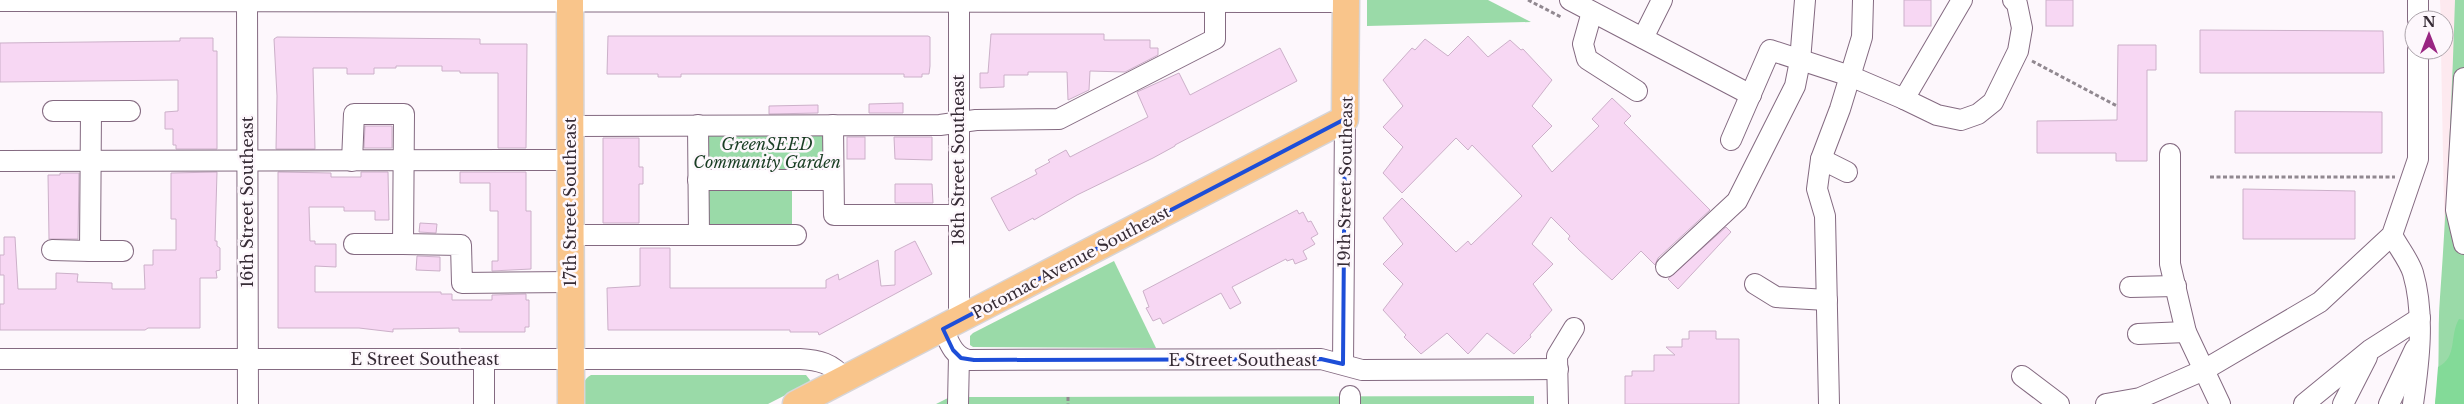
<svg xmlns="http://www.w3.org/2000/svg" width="2464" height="404" font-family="'Libre Baskerville',serif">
<rect width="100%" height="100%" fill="#fdf7fc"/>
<!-- industrial -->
<path fill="#fde9ef" d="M2440 0H2464L2445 260 2441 50H2444V20H2441Z"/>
<!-- green -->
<g fill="#9adaa8">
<path d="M1367 0H1488L1531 22 1367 26Z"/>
<path d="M2455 0H2464V404H2435C2441 369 2437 333 2440 297 2447 198 2452 99 2455 0Z"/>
<path d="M705 134H829L827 173H705Z"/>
<rect x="704" y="191" width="88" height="38"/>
<path d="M1114 261 1156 348 973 347 970 345V336L973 333Z"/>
<path d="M591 375H806L810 380 809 383 768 404H583C583 393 580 381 591 375Z"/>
<path d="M1534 396V404H936L950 397Z"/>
</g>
<!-- forest -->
<path fill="#83da98" d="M2459 319 2464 320V404H2435L2438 367C2458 357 2449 336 2459 319Z"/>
<!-- building -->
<g fill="#f7d7f3" stroke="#ccb0c9">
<rect x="1904" y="0" width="27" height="26"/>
<rect x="2046" y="0" width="27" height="26"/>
<path d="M2200 30 2383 31 2384 73H2200Z"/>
<path d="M991 34H1104V40H1150V48H1158V55L1125 72 1090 71 1089 90 1068 100 1067 72H1028V75H1004V87L980 88V73H988Z"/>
<path d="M608 36H928L930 37V66L929 74H922V77H904V74H681V77H658V74H607Z"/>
<path d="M1468 36 1488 57 1510 40 1521 50 1523 49 1552 80 1532 106 1552 126 1532 146 1552 172 1599 126 1592 119 1612 98 1631 116 1624 123 1710 210 1658 258 1655 265 1641 251 1612 280 1579 250 1568 239 1570 236 1551 217 1532 244 1553 264 1533 284 1552 310 1530 335 1531 337 1514 354 1487 333 1468 354 1447 333 1421 354 1404 337 1406 335 1383 310 1403 284 1383 264 1403 244 1383 218 1402 198 1456 252 1468 241 1471 245 1522 196 1472 145 1468 150 1456 138 1402 193 1383 173 1403 147 1383 127 1403 106 1383 80 1412 48 1415 50 1425 39 1448 56Z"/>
<path d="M277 37 480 39V44H527L526 148H498V73H460V71H442V66H396V68H374V74H347V68H313L315 149H276L277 96 274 39Z"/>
<path d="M180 38H213V51H217V149H176V145H173V129H165V112L178 111V80L0 82V43L180 41Z"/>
<path d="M2118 45H2156V70H2147V161H2116V153H2037V121L2117 120Z"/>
<path d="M1280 48 1297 81 1175 145V146L1153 158 1077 195 1034 220 1033 218 1009 231 1007 228 991 198 1037 174 1035 170 1050 162 1048 160 1066 150 1070 157 1148 117 1137 92 1179 73 1190 95Z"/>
<path d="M903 103V113H869V104Z"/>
<path d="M818 105V113L769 114V106Z"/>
<path d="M2235 111 2382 112V153H2235Z"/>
<path d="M365 126H392V148H364Z"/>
<rect x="847" y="137" width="18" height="22"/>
<path d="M894 137H932V160L895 159Z"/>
<path d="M603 138H639V167H643V184H639V223H603Z"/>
<path d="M217 172 215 241H217V246L220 248V270L216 271 217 278H200V328H148L145 330H0V304H4V275H0V255H4V237H15L18 289H56V273L78 274 77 282 112 283V289H145L144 265H153V250H176V219H171V173Z"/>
<path d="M278 172 331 173V177H361V172H388L389 220H375V211H344V207H309L310 241H315V244H336V267L315 266V292H441V294H452V300H492V295L526 294V300H529V327H525V332H459V328L393 329V332L359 328H278Z"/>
<path d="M460 172H526V211H531V269L492 271V261H498V211H490V183H460Z"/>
<path d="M60 173H79L78 239H49L48 175H60Z"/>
<path d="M895 184H932L933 203H895Z"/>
<path d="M2243 189 2355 191V239H2243Z"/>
<path d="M1297 210 1299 214 1303 212 1308 222 1311 221 1318 234 1311 238 1315 244 1303 251 1307 259 1295 264 1293 259 1287 261 1286 259 1232 287 1241 303 1230 309 1221 293 1163 324 1160 318 1153 321 1146 308 1149 307 1143 291Z"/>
<path d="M420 223 437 224 436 233 419 232Z"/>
<path d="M1726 227 1731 232 1678 289 1668 279Z"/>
<path d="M915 241 932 274 819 335 818 332H790V330H608L607 288 640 286V248H670V288H826V280L838 274 839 280 878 260 881 286 895 285V251Z"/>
<path d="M417 256 440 257V271L416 270Z"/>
<path d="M1689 331H1716V339H1739V404H1625V376H1632V371H1654V355H1675L1666 347H1682V339H1689Z"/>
</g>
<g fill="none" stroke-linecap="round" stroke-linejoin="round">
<!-- minor casing -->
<g stroke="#846a81" stroke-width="22">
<g id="minor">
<path d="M247 0 248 404"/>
<path d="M1570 0 1751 95"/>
<path d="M0 1 1346 2"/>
<path d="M1592 12 1583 44 1587 59 1637 91"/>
<path d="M2418 20V0"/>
<path d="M1643 38 1662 0"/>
<path d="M2464 78 2456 210 2464 244"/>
<path d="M1904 99 1962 0"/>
<path d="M53 111H130"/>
<path d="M833 125 834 215H958"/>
<path d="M570 126 940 125 976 120 1059 119 1215 39V2"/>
<path d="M1731 140 1770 50 1850 76 1904 99 1937 115 1961 120 1978 114 1993 102 2018 51 2022 28 2017 4 2013 0"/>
<path d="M2170 154V264L2186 332 2220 404"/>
<path d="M1821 159 1847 172"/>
<path d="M0 161 570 160"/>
<path d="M352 161 354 114H404L403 244 461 245 462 283 571 282"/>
<path d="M698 180H833"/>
<path d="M571 235H699L698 125"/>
<path d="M699 235H796"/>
<path d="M2392 235C2398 247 2409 260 2413 273 2425 314 2419 362 2413 404"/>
<path d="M354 244H403"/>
<path d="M52 250 90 251 91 111"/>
<path d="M90 251H123"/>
<path d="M1666 267 1737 201 1795 86 1800 61 1805 0"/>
<path d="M1755 284 1776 297 1827 300"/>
<path d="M2130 287 2176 286"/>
<path d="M959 321V0"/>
<path d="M943 329C949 342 953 356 968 360L1321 359 1362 370 1558 369"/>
<path d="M2138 334 2186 332"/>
<path d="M0 359H800C818 360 833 363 844 379"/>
<path d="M1343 364 1345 119"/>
<path d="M2022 376 2059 404"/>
<path d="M1350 396V404"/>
<path d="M484 404V359"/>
<path d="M958 404 959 356"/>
<path d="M1558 404 1557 356 1574 328"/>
<path d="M1829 404 1825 216 1817 189 1821 159 1840 109 1862 37 1863 0"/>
<path d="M2106 404 2140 398 2204 370 2320 302 2392 235 2418 159V50"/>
<path d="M2304 404 2370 350 2420 318"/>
<path d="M2343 404 2367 357"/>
<path d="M2389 404 2415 349"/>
</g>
</g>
<!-- major casing -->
<g stroke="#d7d5d7" stroke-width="29">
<g id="major">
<path d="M570 0 571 404"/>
<path d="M796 404 1345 119 1346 0"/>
</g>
</g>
<!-- path -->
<g stroke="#918890" stroke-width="3" stroke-dasharray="4 2.5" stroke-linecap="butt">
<path d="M1528 0 1561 17"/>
<path d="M2032 61 2117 106"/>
<path d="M2210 177H2395"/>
<path d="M1068 397V404"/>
</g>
<!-- minor -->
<use href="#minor" stroke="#fff" stroke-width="20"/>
<!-- major -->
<use href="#major" stroke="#f9c58b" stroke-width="26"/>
</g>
<!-- marked area -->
<path fill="none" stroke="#1d4ed8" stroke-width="4" stroke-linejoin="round" d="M1345 119 1343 364 1321 359 974 360 961 358 953 350 943 329Z"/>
<g text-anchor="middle" stroke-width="5" stroke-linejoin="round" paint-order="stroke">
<!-- park labels -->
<g font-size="16" font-style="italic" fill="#193d23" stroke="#fdf7fc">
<text x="767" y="150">GreenSEED<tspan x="767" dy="18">Community Garden</tspan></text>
</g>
<!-- street labels -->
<g font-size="16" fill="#362b35" stroke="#fdf7fc">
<text transform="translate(958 160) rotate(-90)" y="6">18th Street Southeast</text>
<text transform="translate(1345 182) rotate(-89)" y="6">19th Street Southeast</text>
<text transform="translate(247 202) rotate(-90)" y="6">16th Street Southeast</text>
<text transform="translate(570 202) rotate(-90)" y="6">17th Street Southeast</text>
<text transform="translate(1071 262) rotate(-28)" y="6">Potomac Avenue Southeast</text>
<text x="425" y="365">E Street Southeast</text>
<text x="1243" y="366">E Street Southeast</text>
</g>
</g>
<!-- north arrow -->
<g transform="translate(2429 35)"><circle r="24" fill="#fdf7fc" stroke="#ada5ac"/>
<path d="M0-4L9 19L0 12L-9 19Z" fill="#992582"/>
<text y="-8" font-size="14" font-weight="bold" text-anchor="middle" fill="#362b35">N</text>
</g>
</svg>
